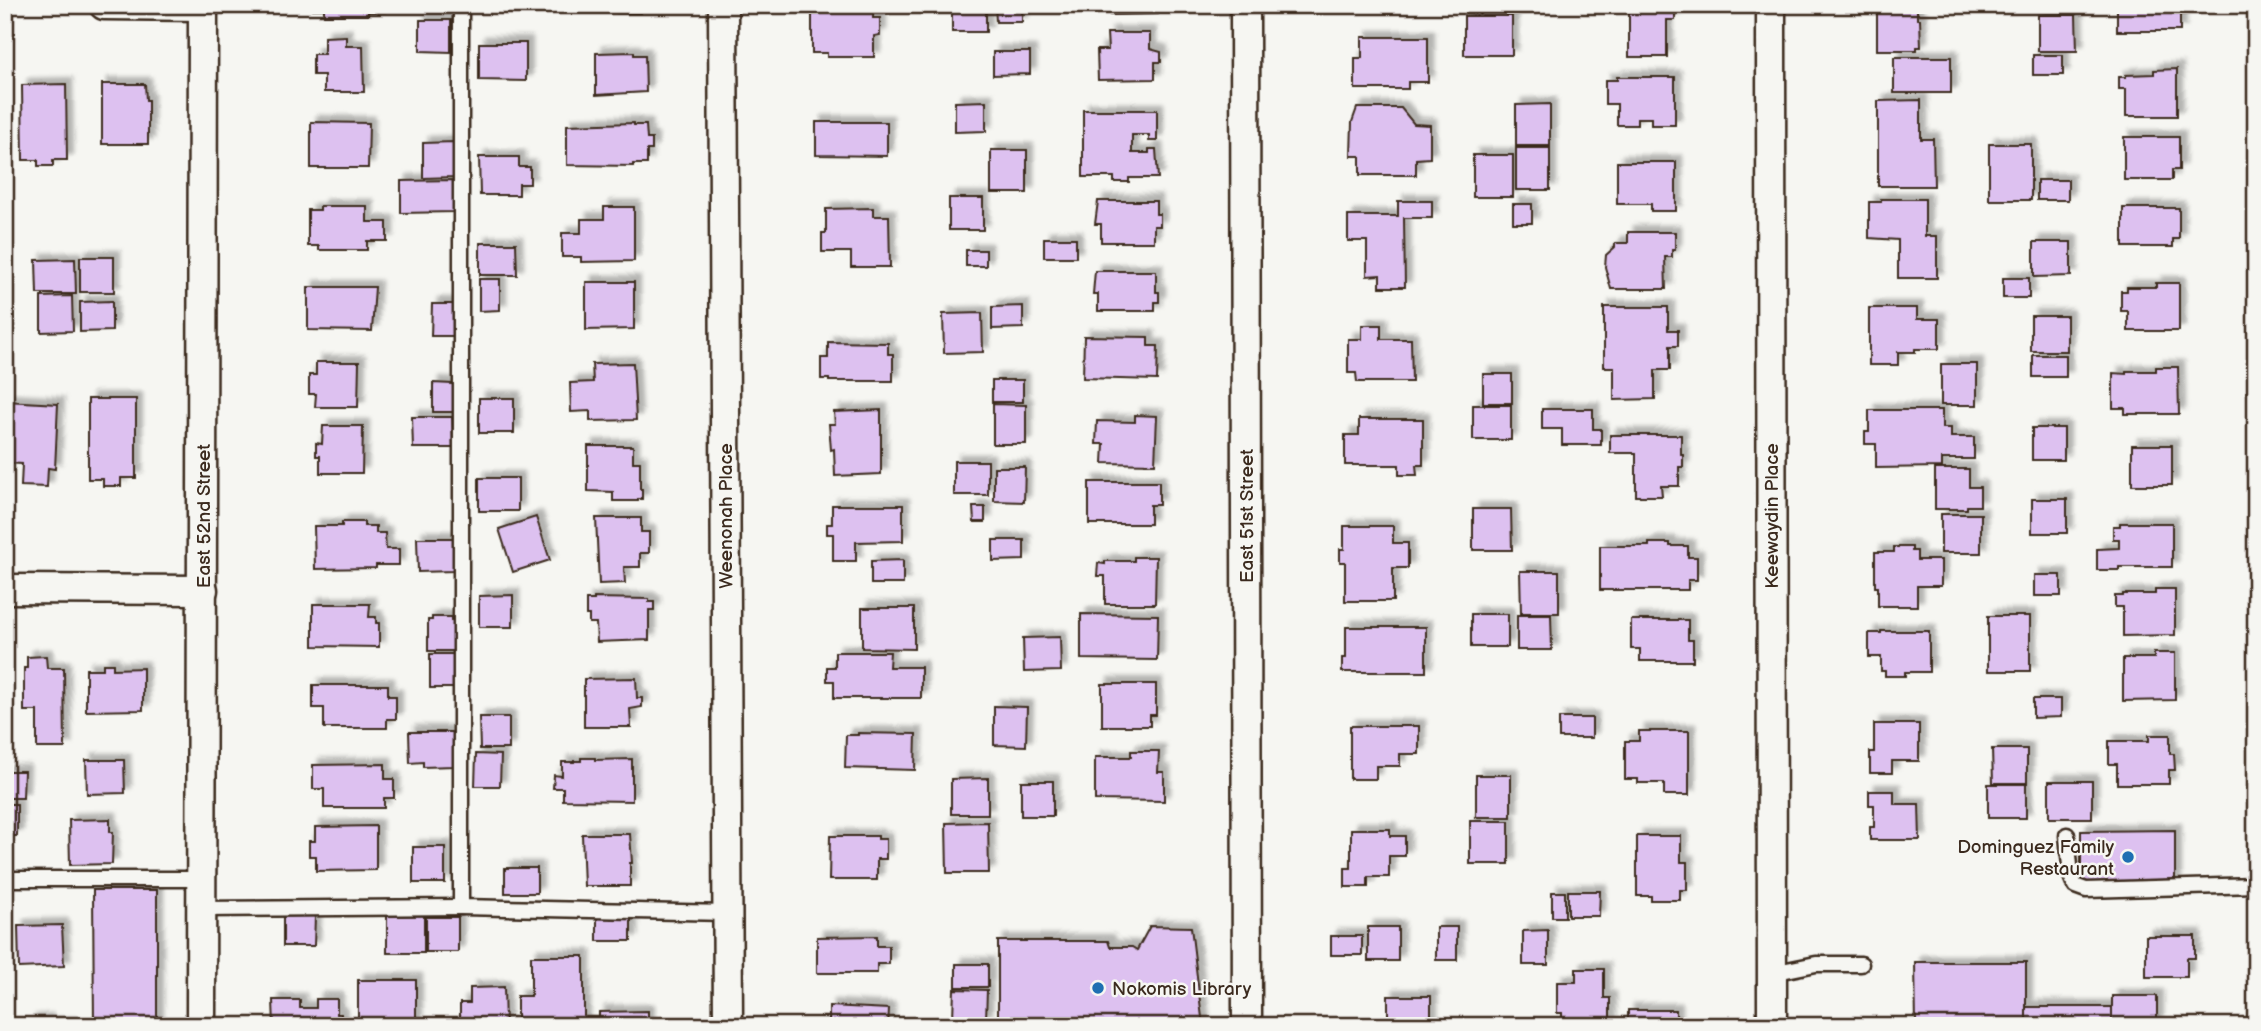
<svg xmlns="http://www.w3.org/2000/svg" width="2261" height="1031" font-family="'Balsamiq Sans',sans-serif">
<defs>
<filter id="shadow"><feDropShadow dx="6" dy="-6" stdDeviation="2" flood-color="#0004"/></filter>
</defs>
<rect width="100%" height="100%" fill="#f6f6f2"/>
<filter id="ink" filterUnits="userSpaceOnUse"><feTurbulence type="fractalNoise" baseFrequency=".0143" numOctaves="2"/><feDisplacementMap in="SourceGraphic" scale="14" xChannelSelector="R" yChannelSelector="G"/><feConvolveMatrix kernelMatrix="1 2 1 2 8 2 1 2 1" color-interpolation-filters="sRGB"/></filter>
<g filter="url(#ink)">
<!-- building -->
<g fill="#ddc1f0" stroke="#3b2a1e" stroke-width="2" filter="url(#shadow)">
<path d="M312 5H385V12H368V15H324V9H312Z"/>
<path d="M585 5H640L641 13H617V6Z"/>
<rect x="952" y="5" width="34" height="27"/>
<path d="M995 5H1022V22H996Z"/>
<path d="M1110 5H1158V14L1110 15Z"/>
<path d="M1629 5H1675V20H1667V57H1629Z"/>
<path d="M1877 5H1917V19H1920L1921 47H1917V50H1877Z"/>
<rect x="2117" y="5" width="63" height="26"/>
<path d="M825 8H873V18H880V35L874 36V57H827V53H812V12H825Z"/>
<path d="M2038 15H2076L2077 51H2038Z"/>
<rect x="1464" y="16" width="48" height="39"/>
<path d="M420 20H451V52L420 51Z"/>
<path d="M1107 33H1150V49L1161 52V62H1155V79L1098 80 1097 50H1108Z"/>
<path d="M346 36V46H363L364 92H324V75H313V54H324V37Z"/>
<path d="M1362 37H1428V82H1408V89H1355V58H1362Z"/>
<path d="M479 43H526V81L479 80Z"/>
<path d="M634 52V55H645L646 92 596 95V53Z"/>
<path d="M993 52H1030V74L993 75Z"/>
<rect x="2033" y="55" width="30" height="20"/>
<rect x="1894" y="57" width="57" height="36"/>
<path d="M2177 69V116H2126V89H2119V77H2126V75L2154 74V70Z"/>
<path d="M1617 77H1675V125H1651V118H1637V125H1617V104H1605V80H1617Z"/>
<path d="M66 84 67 160H53V166H38V160H23L22 85Z"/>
<path d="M102 84H145L146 100H148V144H102Z"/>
<path d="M1921 100V139H1933L1934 186H1878V101Z"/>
<path d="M986 101V131L955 132V102Z"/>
<path d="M1550 104V146H1516V105Z"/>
<path d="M1357 108H1401L1414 124 1430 125V158L1416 159V175H1360V156H1351L1352 122Z"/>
<path d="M1083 110H1157V141H1149V135H1132V153H1149V149H1156L1158 178H1129V182H1114V177H1083Z"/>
<path d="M311 122 369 123 368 168H311Z"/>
<path d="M816 122H887V156L816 155Z"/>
<path d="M634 123V125H646L647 139H652V150H647V164H633V166L567 165V125Z"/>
<path d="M2124 137H2179V170H2172V180H2124Z"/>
<path d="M454 142V177L423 178V143Z"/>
<rect x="1989" y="144" width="42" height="56"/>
<rect x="1516" y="148" width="34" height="42"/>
<rect x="991" y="150" width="36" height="43"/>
<rect x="1473" y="155" width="40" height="42"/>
<path d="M479 157H519V167H530V184H519V195H480Z"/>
<path d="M1617 162H1676V211H1651V204H1617Z"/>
<path d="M454 180V212L401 213V181Z"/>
<rect x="2037" y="180" width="31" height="20"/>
<rect x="949" y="198" width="34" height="32"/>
<path d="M1881 199H1925V236H1937V278H1898V240L1869 238V202H1881Z"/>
<path d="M1098 201H1156V214H1160V226H1154V242H1101V224H1095Z"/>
<path d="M1398 201H1432V218H1404L1405 287H1380V275L1367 276V241H1348V216H1398Z"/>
<rect x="1513" y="204" width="19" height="19"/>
<path d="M320 206H367V222H387V241H367V250H319V246H308V210H320Z"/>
<path d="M604 207H634V261L581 262V257H562V233H581V219H604Z"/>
<path d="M873 208V216H889L890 267H851V252H822V233H826V209Z"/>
<path d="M2123 208H2179V239H2173V247H2123Z"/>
<path d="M1628 232H1675V250H1672V257H1665L1666 289H1611L1605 267 1606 255 1615 247V243H1628Z"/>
<rect x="1044" y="238" width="32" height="19"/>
<path d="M2034 242H2071V276L2034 277Z"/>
<path d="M480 243H516L517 275H480Z"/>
<rect x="966" y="250" width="20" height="16"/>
<rect x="80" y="257" width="34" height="35"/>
<path d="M75 259 76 294H37L36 260Z"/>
<path d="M1095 271H1156V292H1159V302H1155V311H1098V294H1093Z"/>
<rect x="2003" y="278" width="26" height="20"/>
<path d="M479 279H500V310L479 311Z"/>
<path d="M586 282H634V329L586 330Z"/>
<path d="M2156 283H2179V331H2128V311H2121V291H2127V287H2156Z"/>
<path d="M308 287H375L372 331 308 330Z"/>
<path d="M72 296 73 331 41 332V297Z"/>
<path d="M112 301V331L80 332V302Z"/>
<path d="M432 304H455V336H431Z"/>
<path d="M1023 306V328L992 329V307Z"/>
<path d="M1604 307H1668V330H1678V346H1670V370H1655V399L1614 400V367H1604Z"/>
<path d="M1869 308H1917V319H1939V349H1915V352H1898V365H1869Z"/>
<path d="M982 313 983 352 944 353 943 314Z"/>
<rect x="2031" y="316" width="36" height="35"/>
<path d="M1362 325H1381V339H1411L1412 382H1357L1356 373H1348V339H1362Z"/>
<path d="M1084 336 1148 337V346H1158L1157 380 1083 378Z"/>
<path d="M828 342 888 343V354H893V381H829V379H821V358H828Z"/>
<rect x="2033" y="355" width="33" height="22"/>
<path d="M316 362H359L358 407H315L316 394H309V375H316Z"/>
<path d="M633 363 636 420 590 421V411L571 412 570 383 593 382 592 364Z"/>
<rect x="1941" y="364" width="36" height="41"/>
<path d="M2156 367H2178L2179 414H2125V408H2113V373L2126 374V371H2156Z"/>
<rect x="1483" y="374" width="29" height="29"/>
<rect x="992" y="380" width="31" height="22"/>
<path d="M433 383 453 384V412H433Z"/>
<rect x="479" y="398" width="35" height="35"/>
<path d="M88 399H136V478H121V486H103V479H88Z"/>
<path d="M5 401 58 404 55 469 48 468 47 487 21 486 22 464 5 463Z"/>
<path d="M993 404 1026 405V444H993Z"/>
<rect x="1473" y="405" width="38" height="35"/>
<path d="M1542 409H1593V429H1601V445H1562V429H1542Z"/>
<path d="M881 410V474L835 476 834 449 831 450 829 424H835L834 412Z"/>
<path d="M1869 410H1942V428H1951V437H1974V459H1942V467L1876 468V444H1865V432H1869Z"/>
<path d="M1135 415 1157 416 1155 464 1103 463 1104 444H1096L1097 421 1135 422Z"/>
<path d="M412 417H452L453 448H413Z"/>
<path d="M1359 419H1423V465H1416L1417 475H1399V465H1345V435H1359Z"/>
<path d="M323 426H363L362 473H320V456H316V443L322 444Z"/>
<rect x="2032" y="428" width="32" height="32"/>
<path d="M1610 435H1681V455H1683V467H1679V486H1661L1662 496H1636V453H1610Z"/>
<rect x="2132" y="445" width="40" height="40"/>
<path d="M588 446H633V462H640V489H642V499H638V501H613V492L588 491Z"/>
<rect x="954" y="461" width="34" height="34"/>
<path d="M994 467H1025L1024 502 994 501Z"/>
<path d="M1935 469H1969V487H1980V506H1967V509H1935Z"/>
<rect x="479" y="478" width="39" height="33"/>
<path d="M1089 482H1159V505H1150V524H1089Z"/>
<rect x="2032" y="499" width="35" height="34"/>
<path d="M832 505H903V541L856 542V561H833V534H827V524H832Z"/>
<path d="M973 507H985V522H974Z"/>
<path d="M1473 509H1511L1512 550H1473Z"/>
<rect x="1941" y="514" width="40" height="39"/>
<path d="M536 517 550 560 513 572 499 529Z"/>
<path d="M596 518H641V532H649V553H640V567H624L625 583 599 584Z"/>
<path d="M342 522H364V526H376V533H385L386 549H399V565H376V568L315 569 314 526H342Z"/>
<path d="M2120 523H2172V567H2119V570H2097V549L2119 548V539H2113V526H2120Z"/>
<path d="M1344 526H1393V543H1408V568H1393V601H1345V562H1340V549H1344Z"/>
<path d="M417 538H453L454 571 418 572Z"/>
<path d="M993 540H1024V560L993 561Z"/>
<path d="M1649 543H1670V546H1688V557H1697V580H1688V590H1600V546H1649Z"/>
<path d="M1894 547H1912V551H1917V560H1941V586H1917V606H1878V587H1875V552H1894Z"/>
<path d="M1134 557H1156L1155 604H1105V576H1097L1098 563 1105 564V561H1134Z"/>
<path d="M903 560V584H871V561Z"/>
<path d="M1520 571H1559V613H1521Z"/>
<rect x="2034" y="575" width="27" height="21"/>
<path d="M2155 589H2175V635L2123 636V607H2115V596H2123V594H2155Z"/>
<path d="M513 595V627H479V596Z"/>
<path d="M594 598 649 599V602H654V610H649V640L597 642 596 623H589V615H586V600H594Z"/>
<path d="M313 604H370L369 617H376V623H379V647L313 646Z"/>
<path d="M862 608H914V649L862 648Z"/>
<path d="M1081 614 1158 615 1157 660 1081 659Z"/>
<rect x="1471" y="614" width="37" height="33"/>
<path d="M1517 615H1551L1552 650H1517Z"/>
<rect x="1988" y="616" width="42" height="55"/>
<path d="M432 617H451V621H455V651H428V620H432Z"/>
<path d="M1631 620H1688V640H1693V661H1640V649H1631Z"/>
<path d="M1346 627H1426V672H1342V658H1346Z"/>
<path d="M1881 631H1929V672H1905V676H1885V671H1881V657H1869V633H1881Z"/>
<path d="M1060 637 1061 671 1024 672 1023 638Z"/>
<path d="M835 652H890L889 667H921V698H834V681H827V667H835Z"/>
<path d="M2154 653H2175V700L2123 701V658H2154Z"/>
<rect x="430" y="654" width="23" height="34"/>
<path d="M46 656 47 668H64L65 748H37V711H24V668H27V657Z"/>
<path d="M103 664H113V669L143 668V710L86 711V669H103Z"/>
<path d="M636 678 637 698H642V707L630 709 631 727H584V679Z"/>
<path d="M1102 684H1156V715H1150V726H1102Z"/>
<path d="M313 685H388V696H396V719H387V728H324V708H313Z"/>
<path d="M2033 699H2061V717L2033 718Z"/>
<path d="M994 706 1027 707 1026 746 994 745Z"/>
<path d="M479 717H509V749H480Z"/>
<rect x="1559" y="718" width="33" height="20"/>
<path d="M1874 724H1919V761H1892V773H1870V752H1874Z"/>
<path d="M1350 726H1419V754H1400V766H1376V779H1350Z"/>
<path d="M1639 731H1689V795H1664V783H1638V779H1625V741H1639Z"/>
<path d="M409 732H454V766L423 767V762L410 763Z"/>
<path d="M858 733 916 734 915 770 845 768 846 735H858Z"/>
<path d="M2149 735H2170V754H2174L2175 770H2169V784H2117V764H2109V741H2149Z"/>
<path d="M1992 749H2027V783H1993Z"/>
<path d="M1131 751H1159L1158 772H1164V801L1095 800V757H1131Z"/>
<path d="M476 754 501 755 500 786H475Z"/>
<path d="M581 758H595V760L632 759V801L563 800V788H553L554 775 562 776V762H574V761H581Z"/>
<path d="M86 760H124L125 793 87 794Z"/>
<path d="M385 764V779H394V798H384V808H324V789H313V765Z"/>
<path d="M5 771H24L23 798H5Z"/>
<rect x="1476" y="775" width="35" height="42"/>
<path d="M988 778V814H951V779Z"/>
<rect x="1021" y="781" width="32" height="35"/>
<rect x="2049" y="781" width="43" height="37"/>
<rect x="1988" y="784" width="38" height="34"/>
<path d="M1869 791H1894V804H1919L1920 840H1870V827H1874V805H1869Z"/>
<rect x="5" y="804" width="12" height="32"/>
<path d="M110 819V832H113L112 864 70 865 69 820Z"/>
<rect x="1470" y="821" width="39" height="43"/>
<path d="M988 822 989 873H947L946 823Z"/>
<path d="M376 826V870L316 871V856H309V841H315V827Z"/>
<path d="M1351 829H1390V836H1405V856H1389V877H1368V887H1345V868H1351Z"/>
<path d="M2175 830V884H2081V831Z"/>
<path d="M582 834H630L632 863H630V886H584Z"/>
<path d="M830 836H878V839H886V859H877V880H829Z"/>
<path d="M1637 836H1681V862H1687V890H1680V900H1651V896H1637Z"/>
<rect x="413" y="847" width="32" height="36"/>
<rect x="505" y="868" width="32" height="25"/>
<path d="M93 890H157V1026H94Z"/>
<path d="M1568 891H1600L1599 916H1568Z"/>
<rect x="1552" y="892" width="13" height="25"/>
<path d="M283 915 315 916 314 946H283Z"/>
<path d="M424 915V953H387V916Z"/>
<rect x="597" y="916" width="34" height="25"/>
<rect x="426" y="917" width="32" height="35"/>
<path d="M62 925 64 966 19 968 18 926Z"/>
<path d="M1150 926 1191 927 1203 1026H998V941H1108L1110 947H1132L1137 950Z"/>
<rect x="1368" y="927" width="30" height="34"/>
<rect x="1436" y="927" width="21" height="33"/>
<path d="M1548 930V965H1523V931Z"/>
<path d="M877 936V946H889V964H877V973H817V937Z"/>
<rect x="1331" y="936" width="31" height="19"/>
<path d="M2146 936H2195V958H2187V977H2146Z"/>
<path d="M531 956H584V1026H517V996H531Z"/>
<path d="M1915 962H2026V1026H1916Z"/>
<rect x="956" y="964" width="32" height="23"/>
<path d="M1576 969H1604V998H1610V1026H1562V1013H1557V982H1576Z"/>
<rect x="358" y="980" width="58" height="46"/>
<path d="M504 987 505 1026H458L460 1024V1003H470V988Z"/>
<path d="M954 989 987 990 986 1020 953 1019Z"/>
<rect x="1388" y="996" width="43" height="30"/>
<rect x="2112" y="996" width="45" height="30"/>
<path d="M316 999H337V1014H341V1026H274L273 1000H300V1008H316Z"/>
<path d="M829 1006 889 1009 888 1026H817L829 1024Z"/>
<rect x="2026" y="1007" width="86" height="19"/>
<rect x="1628" y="1010" width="48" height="16"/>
<path d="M648 1011V1026H599V1012Z"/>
<path d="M47 1020V1024H72V1026H30V1021Z"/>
</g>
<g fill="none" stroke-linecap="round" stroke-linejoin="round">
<!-- service casing -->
<g stroke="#3b2a1e" stroke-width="19">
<g id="service">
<path d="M461 5V907L726 913"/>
<path d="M2067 835 2071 876 2075 886 2086 890 2256 885"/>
<path d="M5 879H202"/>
<path d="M200 909 461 907"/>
<path d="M1772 973 1816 964H1861"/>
</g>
</g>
<!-- minor casing -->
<g stroke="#3b2a1e" stroke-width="33">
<g id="minor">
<path d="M104 5 203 6"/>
<path d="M723 5 728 1026"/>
<path d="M1245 5 1247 1026"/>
<path d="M1771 5 1772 1026"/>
<path d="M5 589 203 590"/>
<path d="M201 1026 203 5"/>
</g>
</g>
<!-- service -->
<use href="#service" stroke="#f6f6f2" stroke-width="14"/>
<!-- minor -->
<use href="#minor" stroke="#f6f6f2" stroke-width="28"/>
</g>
</g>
<!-- markers -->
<g fill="#1f6fb2" stroke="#f6f6f2" stroke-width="2.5">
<circle cx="2128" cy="857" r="7"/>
<circle cx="1098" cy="988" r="7"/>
</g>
<g text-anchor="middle" stroke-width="5" stroke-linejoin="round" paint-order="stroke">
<!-- street labels -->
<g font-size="19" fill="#3b2a1e" stroke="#f6f6f2">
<text transform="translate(203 516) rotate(-90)" y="7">East 52nd Street</text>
<text transform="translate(725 516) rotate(-90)" y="7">Weenonah Place</text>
<text transform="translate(1246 516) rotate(-90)" y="7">East 51st Street</text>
<text transform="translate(1771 516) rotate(-90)" y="7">Keewaydin Place</text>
</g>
<!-- poi labels -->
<g font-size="19" fill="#3b2a1e" stroke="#f6f6f2" text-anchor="end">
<text x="2114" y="853">Dominguez Family<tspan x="2114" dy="22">Restaurant</tspan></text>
<text x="1112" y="995" text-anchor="start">Nokomis Library</text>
</g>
</g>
<!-- margin -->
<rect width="2261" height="1031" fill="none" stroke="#f6f6f2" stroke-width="28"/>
<rect x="14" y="14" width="2233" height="1003" fill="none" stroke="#3b2a1e" stroke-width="2.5" filter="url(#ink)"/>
</svg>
